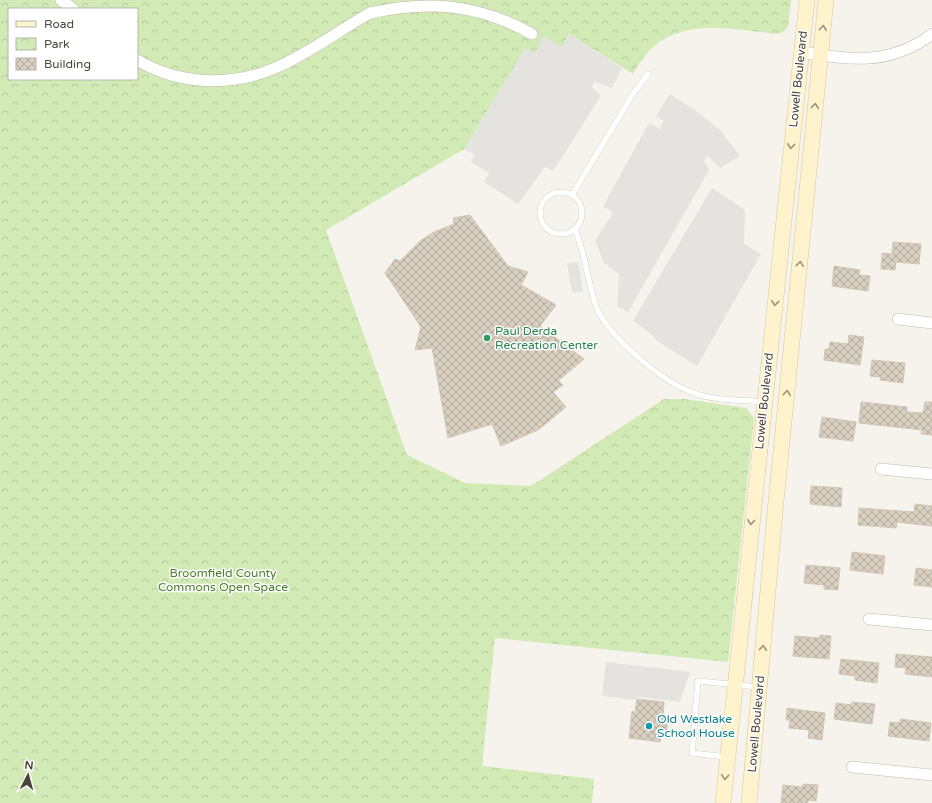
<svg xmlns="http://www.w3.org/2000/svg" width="932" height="803" font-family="'Varela Round',sans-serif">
<defs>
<pattern id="park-crowns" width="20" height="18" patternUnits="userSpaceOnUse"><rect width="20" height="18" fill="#d2eab5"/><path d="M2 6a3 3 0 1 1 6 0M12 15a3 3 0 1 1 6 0" fill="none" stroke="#b6ca9c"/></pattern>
<pattern id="building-cross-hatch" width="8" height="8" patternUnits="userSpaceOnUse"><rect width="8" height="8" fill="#d8cfc1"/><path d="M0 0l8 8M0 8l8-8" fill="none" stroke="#b1aa9e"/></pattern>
</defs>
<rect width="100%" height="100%" fill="#f6f3ec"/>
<!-- park -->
<path fill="url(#park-crowns)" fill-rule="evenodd" d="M0 0H791L788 27 783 32 775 34C733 29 675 16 645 56 640 61 637 68 633 74L569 34 562 47 535 53 525 49 464 149 326 230 407 455 465 483 531 486 664 399H684L746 408 754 418 728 662 495 638 482 766 594 779 592 803H0ZM9 9H137V79H9Z"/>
<!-- parking -->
<g fill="#e5e3e0">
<path d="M569 34 622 68 612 88 594 81 592 87 601 96 553 171 545 167 518 204 484 182 489 173 471 162 475 155 464 149 525 49 535 53 543 36 562 47Z"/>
<path d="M670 94 696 111 720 130 740 156 720 168 707 155 704 161 709 170 628 312 617 306 619 274 604 263 595 241 613 213 603 206 649 123 660 129 664 121 656 116Z"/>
<path d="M712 188 745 210 744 244 761 254 697 366 660 343 646 330 633 321Z"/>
<path d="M578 262 583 291 572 293 567 263Z"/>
<path d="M606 662 690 672 680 702 638 697 635 700 602 696Z"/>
</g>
<!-- building -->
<g fill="url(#building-cross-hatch)" stroke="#d3c7b4">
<path d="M470 215 508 266 528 272 521 285 556 305 540 326 584 359 558 381 563 385 553 392 566 407 538 430 501 446 492 424 448 438 432 348 415 350 421 327 385 273 395 259 400 261 420 241 434 232 454 224 453 218Z"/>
<path d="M893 242 921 244 919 264 896 262 895 270 881 269 882 253 892 254Z"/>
<path d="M834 266 860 270 859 275 870 276 868 291 832 286Z"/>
<path d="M849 335 864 337 860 365 824 360 825 349H829L830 342 848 344Z"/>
<path d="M872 360 905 363 903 383 880 380 881 377 870 376Z"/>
<path d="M861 402 907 407V412L923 413 925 402H932V435L921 434 922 430 859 423Z"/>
<path d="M822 417 856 422 853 441 819 437Z"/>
<path d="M811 486 842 488 841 507 810 504Z"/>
<path d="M915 504 932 506V526L897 522 896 528 858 525 859 508 914 512Z"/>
<path d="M852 552 885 556 883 574 850 570Z"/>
<path d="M806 565 840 568 838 590 824 589V585L804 583Z"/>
<path d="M916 568 932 570V587L914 585Z"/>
<path d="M820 635 831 636 829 659 793 656 795 636 820 638Z"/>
<path d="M896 654 932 657V677L905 674 906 668 895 667Z"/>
<path d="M841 659 879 663 877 683 855 680V676L839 674Z"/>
<path d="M637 699 664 702 663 717 668 718 666 735 661 734 660 742 629 738 632 711 635 712Z"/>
<path d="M852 702 875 704 872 724 834 719 836 703 852 705Z"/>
<path d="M787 708 825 713 822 740 808 738 809 730 789 728 790 720H786Z"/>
<path d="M900 719 931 723 929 741 888 736 890 722 900 723Z"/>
<path d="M803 784 818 785 816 801 808 800V803H781L783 785 803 787Z"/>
</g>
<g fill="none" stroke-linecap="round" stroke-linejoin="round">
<!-- lane casing -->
<g stroke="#c2bbae" stroke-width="6">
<g id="lane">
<circle cx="561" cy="213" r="21"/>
<path d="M572 195 633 94 648 74"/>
<path d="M575 230C586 254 587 281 596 306 607 336 664 383 694 393 715 401 742 400 764 402"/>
<path d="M727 757 692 753 698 681 759 687"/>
</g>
</g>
<!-- street casing -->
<g stroke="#c2bbae" stroke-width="12">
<g id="street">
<path d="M61 0 73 9"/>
<path d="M802 52C850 60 890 66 932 34"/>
<path d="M137 60C179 85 231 87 275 68 308 54 338 31 370 13 430 0 478 4 532 34"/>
<path d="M898 319 932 323"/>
<path d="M881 469 932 474"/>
<path d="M869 619 932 625"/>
<path d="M852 767 932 775"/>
</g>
</g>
<!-- secondary casing -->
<g stroke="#d6c79b" stroke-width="16">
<g id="secondary">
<path d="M723 803 807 0"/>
<path d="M749 803 776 501 826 0"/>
</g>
</g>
<!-- lane -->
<use href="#lane" stroke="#fff" stroke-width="5.5"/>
<!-- street -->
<use href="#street" stroke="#fff" stroke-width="11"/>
<!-- secondary -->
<use href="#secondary" stroke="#fff3cd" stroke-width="15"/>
</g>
<!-- one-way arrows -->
<defs><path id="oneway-chevron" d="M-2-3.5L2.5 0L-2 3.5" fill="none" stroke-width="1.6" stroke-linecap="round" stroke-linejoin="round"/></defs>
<g stroke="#9c937c">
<use href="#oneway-chevron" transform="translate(823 28) rotate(-85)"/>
<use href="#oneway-chevron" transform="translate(815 106) rotate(-85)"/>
<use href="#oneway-chevron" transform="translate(791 146) rotate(96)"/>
<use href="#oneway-chevron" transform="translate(800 264) rotate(-84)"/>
<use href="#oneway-chevron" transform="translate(775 303) rotate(96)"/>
<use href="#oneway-chevron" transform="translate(787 393) rotate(-84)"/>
<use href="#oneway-chevron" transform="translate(751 522) rotate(96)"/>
<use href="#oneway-chevron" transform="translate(763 648) rotate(-85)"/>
<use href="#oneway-chevron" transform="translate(725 777) rotate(96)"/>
</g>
<!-- markers -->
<circle fill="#2e9e5b" stroke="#fff" stroke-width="1.5" cx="487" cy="338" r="4"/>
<circle fill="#0f9aa8" stroke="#fff" stroke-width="1.5" cx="649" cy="726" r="4"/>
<g text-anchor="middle" stroke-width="3" stroke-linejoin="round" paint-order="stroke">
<!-- street labels -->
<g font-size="12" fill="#4b4439" stroke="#fff">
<text transform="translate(798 79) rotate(-84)" y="4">Lowell Boulevard</text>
<text transform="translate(764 401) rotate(-84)" y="4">Lowell Boulevard</text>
<text transform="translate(756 724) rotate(-85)" y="4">Lowell Boulevard</text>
</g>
<!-- leisure labels -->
<g font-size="12" fill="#27864d" stroke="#fff" text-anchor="start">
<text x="495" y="335">Paul Derda<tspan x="495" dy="14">Recreation Center</tspan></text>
</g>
<!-- park labels -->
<g font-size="12" fill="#4a7f2a" stroke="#fff">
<text x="223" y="577">Broomfield County<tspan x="223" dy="14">Commons Open Space</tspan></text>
</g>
<!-- culture labels -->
<g font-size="12" fill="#0d838f" stroke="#fff" text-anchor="start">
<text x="657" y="723">Old Westlake<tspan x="657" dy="14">School House</tspan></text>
</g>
</g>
<!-- legend -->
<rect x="8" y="8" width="130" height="72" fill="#ffffff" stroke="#b7b4b0"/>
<rect x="16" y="21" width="20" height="6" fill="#fff3cd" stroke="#b7b4b0"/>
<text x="44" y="28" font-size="12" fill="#4b4439">Road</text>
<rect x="16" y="38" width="20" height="12" fill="url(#park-crowns)" stroke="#b7b4b0"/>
<text x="44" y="48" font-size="12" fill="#4b4439">Park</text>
<rect x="16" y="58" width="20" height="12" fill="url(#building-cross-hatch)" stroke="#b7b4b0"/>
<text x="44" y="68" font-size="12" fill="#4b4439">Building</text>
<!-- north arrow -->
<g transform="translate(28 775) rotate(6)" stroke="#ffffff" stroke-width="3" paint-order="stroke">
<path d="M0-3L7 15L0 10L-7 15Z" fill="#4b4439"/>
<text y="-6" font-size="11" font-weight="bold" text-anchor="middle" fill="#4b4439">N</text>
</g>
</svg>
